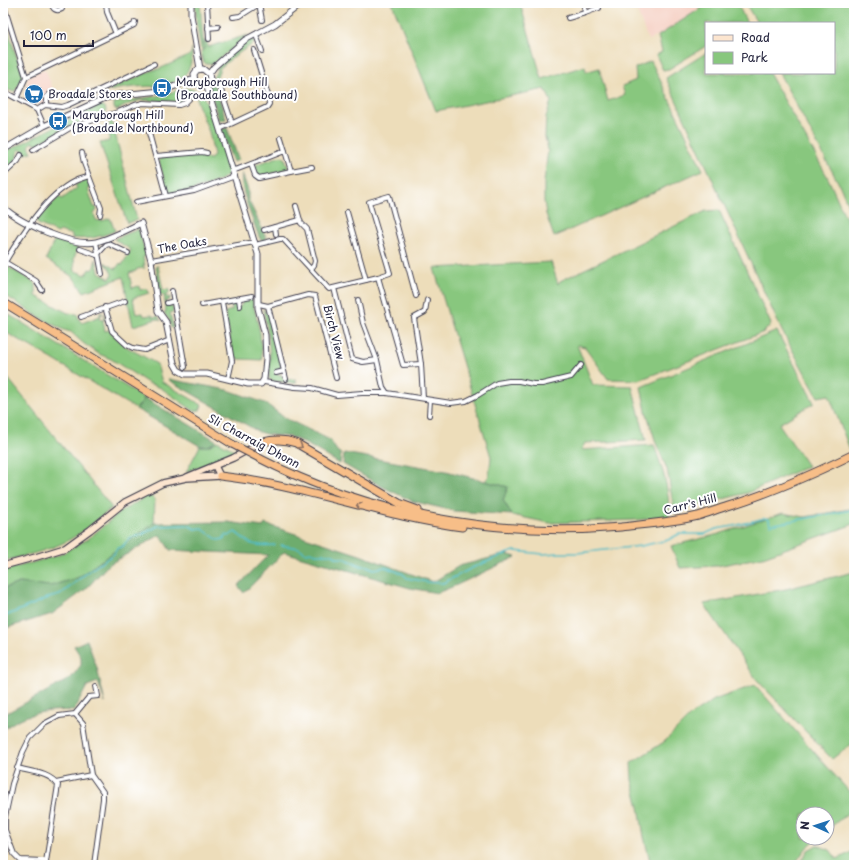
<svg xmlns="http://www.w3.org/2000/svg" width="857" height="868" font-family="'Playpen Sans',sans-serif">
<rect width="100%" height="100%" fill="#fff"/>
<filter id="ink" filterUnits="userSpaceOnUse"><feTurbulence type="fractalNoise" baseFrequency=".025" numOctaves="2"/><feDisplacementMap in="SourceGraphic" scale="8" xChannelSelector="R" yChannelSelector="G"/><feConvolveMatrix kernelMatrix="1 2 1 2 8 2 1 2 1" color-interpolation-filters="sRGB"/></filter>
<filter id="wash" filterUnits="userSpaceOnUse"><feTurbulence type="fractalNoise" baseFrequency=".012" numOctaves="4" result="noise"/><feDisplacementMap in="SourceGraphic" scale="16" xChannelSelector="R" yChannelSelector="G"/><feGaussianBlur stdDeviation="0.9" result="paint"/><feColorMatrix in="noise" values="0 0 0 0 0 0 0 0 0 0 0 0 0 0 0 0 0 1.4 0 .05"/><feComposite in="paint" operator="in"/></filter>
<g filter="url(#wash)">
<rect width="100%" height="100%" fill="#edddba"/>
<!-- built -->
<g fill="#f6d1c5">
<path d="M634 3H709L658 36 648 40Z"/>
<path d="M45 69 54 92 52 101 37 105 24 96 28 77Z"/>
</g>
<!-- green -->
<g fill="#88c77e" stroke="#55745c">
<path d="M195 3H200L204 49H201L197 26Z"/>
<path d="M392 3H520L542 79 585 66 586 72 599 68 608 101 625 95 622 86 636 80 635 68 651 61 703 170 554 237 546 214 544 201V182L548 150 545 137 546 117 551 101 545 89 436 111Z"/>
<path d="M709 3H737L747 23H706V46L669 69 663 70 656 55 662 52 658 36Z"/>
<path d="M745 3H854V219L839 184 779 73H834V23H755L756 21Z"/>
<path d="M3 11 14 49 23 75 19 85 14 92 3 88Z"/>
<path d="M248 35 214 63 205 64 203 61 201 51 205 49 204 41H207L208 47Z"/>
<path d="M252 38 254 43 233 57 220 68 214 85 209 87 219 65 241 44Z"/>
<path d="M192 48C193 71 184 82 160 86 152 87 143 86 135 87 123 88 112 90 101 93L153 70 159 69 188 56 191 53Z"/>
<path d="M706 53V73H769L827 176 854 236V448L850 450 829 395 818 397 782 331 666 78Z"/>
<path d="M186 88 196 90 194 95 192 92 186 93 184 95 182 101 179 102 141 100 129 104 117 110 114 108V103L157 96Z"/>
<path d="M199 92 202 93 211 113 230 171 227 176C214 184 186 194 170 193L167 191 159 161 161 157 202 153 204 158 211 159 214 155 209 132 197 102V95Z"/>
<path d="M101 105 105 107 106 111 104 115C78 120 60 132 37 144L33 142 29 146 32 152 25 154 20 149 17 154V159L3 172 4 152C37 137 68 118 101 105Z"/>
<path d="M111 117 137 220 127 223 100 143 109 141V125Z"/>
<path d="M281 156 285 158 288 167 287 169 263 176 258 175 255 167 257 164Z"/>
<path d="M84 180 89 181 91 188 88 189 94 207H96L97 210 94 214 96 220 102 221 110 218 115 231C100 237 88 240 72 238V235L60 231 58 233 38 224 36 219 59 197 62 199 77 188 75 185Z"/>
<path d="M719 210 771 324 764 332 639 380 608 379 585 347 577 345 593 385 632 386 646 440 585 443 581 450 654 445C663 471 670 489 669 517L635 520 549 523 512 515 503 500 508 487 485 481 489 476 491 457 434 268 551 262 558 284 560 281 706 211Z"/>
<path d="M139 229 146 256 143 257 145 265H143V266L145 268 137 269 136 271 129 273 132 288 139 286 140 290 146 288V290H148L149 293 133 298 136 314 143 313 144 316 152 315 153 317 158 316 161 321 157 319 133 326 123 277 84 292 73 277 46 259 55 239 78 248 74 258 75 271 86 275 89 269 93 270 96 259 99 272 110 279 112 275 110 269 104 262 116 269 120 263 122 265 131 250 114 239Z"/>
<path d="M3 264 34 282 36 285V296L68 313 77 314 80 321 82 323 100 316V313L102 312 101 316 100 317 101 320 105 319 104 313 106 319 103 320 105 331 109 330 125 346 157 364 162 382 202 405 200 410 194 411 161 388 148 383 111 359 99 354 83 343 71 332 64 330 39 317 3 294Z"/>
<path d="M156 266H158L163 290 169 289V294H166L167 298 171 297 169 300 166 301V305H170L173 308V312L170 313 173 326H176V327L171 328 169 320 164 313 166 312 164 295H160Z"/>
<path d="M252 298 260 333 262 360 239 359 233 356 225 312 232 310V306H229V305L225 307 227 303 234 302 236 303 238 307 241 306 243 300Z"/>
<path d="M263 309H264L266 313H268L281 365 280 369 276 371 277 375H282L285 380 296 379V383L272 381 269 378 270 358 268 334Z"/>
<path d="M3 311 143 397V401L136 409 42 353 3 331Z"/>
<path d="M777 331 814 403 779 424 808 466 747 493 691 507 674 510 667 469 656 443 646 411 641 387Z"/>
<path d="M3 372 112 508C97 520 84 532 67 541 48 551 24 556 3 561Z"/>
<path d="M217 441 238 452 186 472 200 446H208Z"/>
<path d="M149 495 155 499 154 523 77 578 50 586 19 583 3 589V571L59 555 88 539 120 512Z"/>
<path d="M854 505V524L763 557 717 566 680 568 671 546 719 534 783 513 805 517 850 509Z"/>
<path d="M854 572V699L849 704 854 709V742L832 759 757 680 704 604 786 589Z"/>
<path d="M755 685 854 797V808L827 830V814H803V838H818L807 847 794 865H651L644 837 639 807 632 780 631 763 664 742 691 715 714 700Z"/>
<path d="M817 845 830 850 837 859 854 851V865H799L808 850Z"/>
</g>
<!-- forest -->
<g fill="#6eac6d" stroke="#486754">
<path d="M215 85 226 119 219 121 209 87Z"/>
<path d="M227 128 239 160 233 162 221 129Z"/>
<path d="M242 173 248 190V199L267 239 264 241 260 239C255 226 238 185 242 173Z"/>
<path d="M168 379 228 390 265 403 285 418 330 440 337 451 341 454 340 464C326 456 304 441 290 437 279 435 269 436 259 432L170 381Z"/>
<path d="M143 397 217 441 208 446H200L136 409 143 401Z"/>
<path d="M344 453 446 471 508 487 503 500 512 515 454 511 412 501 381 486 343 464Z"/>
<path d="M228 522 263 527 265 524 360 555 433 582 459 566 506 554 516 557 457 585 437 593 410 588 284 552 244 593 238 586 268 555 170 550 160 535 108 565 86 589 52 614 3 629V589L19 583 50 586 77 578 154 523Z"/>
<path d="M87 640 97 668 105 703 98 682 87 686 74 711C49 709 23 713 3 730V715L71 678 81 665V657L74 646Z"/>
</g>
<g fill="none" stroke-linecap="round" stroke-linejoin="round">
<!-- stream -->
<g stroke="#50bdc8" stroke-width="1.5">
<path d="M281 545 299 548 306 553 311 552 316 554H331L338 558H343L362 566H367L374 569 385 567 403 574 407 578 427 582 443 583 474 567 508 553 515 551 543 554 559 553H577L641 546 668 540 679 534H705L716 529 734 526 765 518 769 519 770 525 851 510 854 508"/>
<path d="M3 617 48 598 60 595 89 571 114 554 117 548 122 547 127 541 133 537 141 535 158 526 187 525 196 529 201 528 218 540 224 539 225 535 229 536 235 532C240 535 243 539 248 542 256 547 267 545 275 545"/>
</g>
</g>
</g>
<g filter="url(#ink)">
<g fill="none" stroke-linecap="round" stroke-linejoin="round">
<!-- minor casing -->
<g stroke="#403e4e" stroke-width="6">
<g id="minor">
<path d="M3 3 26 77 17 97"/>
<path d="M51 3C53 9 56 12 62 9V3"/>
<path d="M106 3 107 12 116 34"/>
<path d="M207 3 209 39"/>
<path d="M259 3 262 20"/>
<path d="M585 13 599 8"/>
<path d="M233 17 240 16 259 4"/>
<path d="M568 18 585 13 584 6"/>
<path d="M208 28 218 27"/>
<path d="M256 35 262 51"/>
<path d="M26 77 134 25 135 22"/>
<path d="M219 84 232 123"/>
<path d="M3 91 32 107 37 110 44 126"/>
<path d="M47 105V97L50 94"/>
<path d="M37 110 45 105 62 107 68 105 154 64"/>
<path d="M220 129 267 107 269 104 268 95 254 50"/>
<path d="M149 133 166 196"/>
<path d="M281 138 285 151"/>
<path d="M33 150 70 128 118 112 135 105 143 103 179 105 185 103 189 99"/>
<path d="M82 153 84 163 101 208 100 215"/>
<path d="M156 156 202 152 207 153"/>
<path d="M233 170 238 169 285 151 291 171 259 178 255 175 251 164"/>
<path d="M291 171 312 167"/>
<path d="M3 175 18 161 21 155"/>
<path d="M136 202 194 191 235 176"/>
<path d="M296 206 300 220"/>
<path d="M347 212 366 280"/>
<path d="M275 227 276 234"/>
<path d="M264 230 300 220 301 223 307 229 315 261 314 265 311 269"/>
<path d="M96 242 102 274"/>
<path d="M255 245 280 239H283L329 289 378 277 403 365 421 364"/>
<path d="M80 249 97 255"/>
<path d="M97 255 106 245 109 244 128 253"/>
<path d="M151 260 255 242"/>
<path d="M3 261 36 281 42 290"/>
<path d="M5 262C21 235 46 195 75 181 79 179 84 178 89 176"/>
<path d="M378 277 390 273 369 202 389 196 416 296"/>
<path d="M334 288 352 359 363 362 377 360"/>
<path d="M172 291 185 367"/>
<path d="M239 299 240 306"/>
<path d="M358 300 363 323 377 360 383 387 387 393"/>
<path d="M222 302 232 361 228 379"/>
<path d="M167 303 174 301"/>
<path d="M259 304 268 306 286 379"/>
<path d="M202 305 252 296"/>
<path d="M268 306 308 295 315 296 336 378"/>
<path d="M105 307 112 331 127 345 133 348 145 350 170 340"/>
<path d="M81 317 125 301"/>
<path d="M276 373 284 371"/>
<path d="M264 382 295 387 312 388 337 395 362 393H387L451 403 466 401 478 395 497 383 509 381H519L533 384H542L571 377 581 365"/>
<path d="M423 398 421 364 414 318 425 312 427 300"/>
<path d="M429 415 430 400"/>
<path d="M75 714 83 723 91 775 103 792V799L94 865"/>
<path d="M17 768C31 772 49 772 58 785L46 862"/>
<path d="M56 782 91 775"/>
<path d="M47 865 46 862 43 861 20 860 14 854 5 830V817L12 784 23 752 30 738 44 724 59 716 75 714 89 697 98 696 96 686"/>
</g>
</g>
<!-- tertiary casing -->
<g stroke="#403e4e" stroke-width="7">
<g id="tertiary">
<path d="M191 3V15L200 69"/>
<path d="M209 74 203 69 197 70 194 74 195 82 199 85 206 84 210 79 209 74 214 67 231 52 245 40 275 24 302 3"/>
<path d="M3 150 44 126 105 98 119 95 162 91 194 79"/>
<path d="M3 207C20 223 72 247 96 242 109 239 129 229 141 223L151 260 158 311 166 322 174 363 178 370 185 374H207L248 384H261L264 379 266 359 265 335 258 308V254L206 84"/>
</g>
</g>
<!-- secondary casing -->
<g stroke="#403e4e" stroke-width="8">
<g id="secondary">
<path d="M187 477 233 458 263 442"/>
<path d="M3 566 36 557 65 548 90 530 125 502 163 483 186 478 220 476 215 466"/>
</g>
</g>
<!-- trunk casing -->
<g stroke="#403e4e" stroke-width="9">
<g id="trunk">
<path d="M3 302 232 444"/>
<path d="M263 442C275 439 284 439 296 443L399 503 418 510"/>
<path d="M259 458C369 515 498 538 621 527 647 524 672 522 698 516 708 513 718 509 728 506 771 493 813 474 854 454"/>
<path d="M220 476C302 485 380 516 462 527"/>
</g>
</g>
<!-- minor -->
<use href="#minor" stroke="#fff" stroke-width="4"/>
<!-- tertiary -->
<use href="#tertiary" stroke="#fff" stroke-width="5"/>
<!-- secondary -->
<use href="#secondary" stroke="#fce5cf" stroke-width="5.5"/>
<!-- trunk -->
<use href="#trunk" stroke="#f7be88" stroke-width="7"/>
<!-- trunk-bridge casing -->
<g stroke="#403e4e" stroke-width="9" stroke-linecap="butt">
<path id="trunk-bridge" d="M232 444 259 458"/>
</g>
<!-- trunk-bridge -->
<use href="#trunk-bridge" stroke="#f7be88" stroke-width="7"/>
</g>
<!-- one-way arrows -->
<defs><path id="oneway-chevron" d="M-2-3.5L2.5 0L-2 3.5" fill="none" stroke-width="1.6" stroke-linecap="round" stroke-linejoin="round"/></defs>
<g stroke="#8c7062">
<use href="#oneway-chevron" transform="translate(300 446) rotate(29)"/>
<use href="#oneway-chevron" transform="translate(359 506) rotate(-165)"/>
</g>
</g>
<!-- icons -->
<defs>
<g id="bus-disc" transform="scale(1)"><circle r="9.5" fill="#1f6fb2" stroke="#fff"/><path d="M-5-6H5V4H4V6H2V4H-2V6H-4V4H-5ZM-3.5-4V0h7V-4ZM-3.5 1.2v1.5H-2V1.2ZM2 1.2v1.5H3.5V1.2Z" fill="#fff"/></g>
<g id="supermarket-disc" transform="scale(1)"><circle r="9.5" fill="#1f6fb2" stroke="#fff"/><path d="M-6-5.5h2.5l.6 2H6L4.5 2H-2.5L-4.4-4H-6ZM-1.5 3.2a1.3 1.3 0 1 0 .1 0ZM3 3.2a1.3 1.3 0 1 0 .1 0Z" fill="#fff"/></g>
</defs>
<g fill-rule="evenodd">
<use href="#bus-disc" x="162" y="88"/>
<use href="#supermarket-disc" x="34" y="94"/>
<use href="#bus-disc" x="58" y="121"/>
</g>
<g text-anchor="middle" stroke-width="4" stroke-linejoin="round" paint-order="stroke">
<!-- poi labels -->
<g font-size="11" fill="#22223b" stroke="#fff" text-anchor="start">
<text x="176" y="86">Maryborough Hill<tspan x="176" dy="13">(Broadale Southbound)</tspan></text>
<text x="48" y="98">Broadale Stores</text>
<text x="72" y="119">Maryborough Hill<tspan x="72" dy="13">(Broadale Northbound)</tspan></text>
</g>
<!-- street labels -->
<g font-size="11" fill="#22223b" stroke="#fff">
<text transform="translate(182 245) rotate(-10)" y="4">The Oaks</text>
<text transform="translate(334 332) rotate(76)" y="4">Birch View</text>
<text transform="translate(254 441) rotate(28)" y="4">Sli Charraig Dhonn</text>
<text transform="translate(690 504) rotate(-14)" y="4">Carr's Hill</text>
</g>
</g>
<!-- margin -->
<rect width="857" height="868" fill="none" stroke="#fff" stroke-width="16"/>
<!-- legend -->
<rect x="705" y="22" width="130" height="52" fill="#ffffff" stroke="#a7a7b1"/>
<rect x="713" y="35" width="20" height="6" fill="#fce5cf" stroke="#a7a7b1"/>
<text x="741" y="42" font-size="12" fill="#22223b">Road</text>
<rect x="713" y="52" width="20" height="12" fill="#88c77e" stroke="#a7a7b1"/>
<text x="741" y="62" font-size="12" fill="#22223b">Park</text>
<!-- north arrow -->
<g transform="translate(815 826) rotate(273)"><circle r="19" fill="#ffffff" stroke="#a7a7b1"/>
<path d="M0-3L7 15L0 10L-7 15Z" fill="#1f6fb2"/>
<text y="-6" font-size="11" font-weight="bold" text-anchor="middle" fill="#22223b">N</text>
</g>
<!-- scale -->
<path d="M24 40v6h69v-6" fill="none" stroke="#22223b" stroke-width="2"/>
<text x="30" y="40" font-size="12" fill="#22223b" stroke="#ffffff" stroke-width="3" paint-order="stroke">100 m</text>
</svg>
